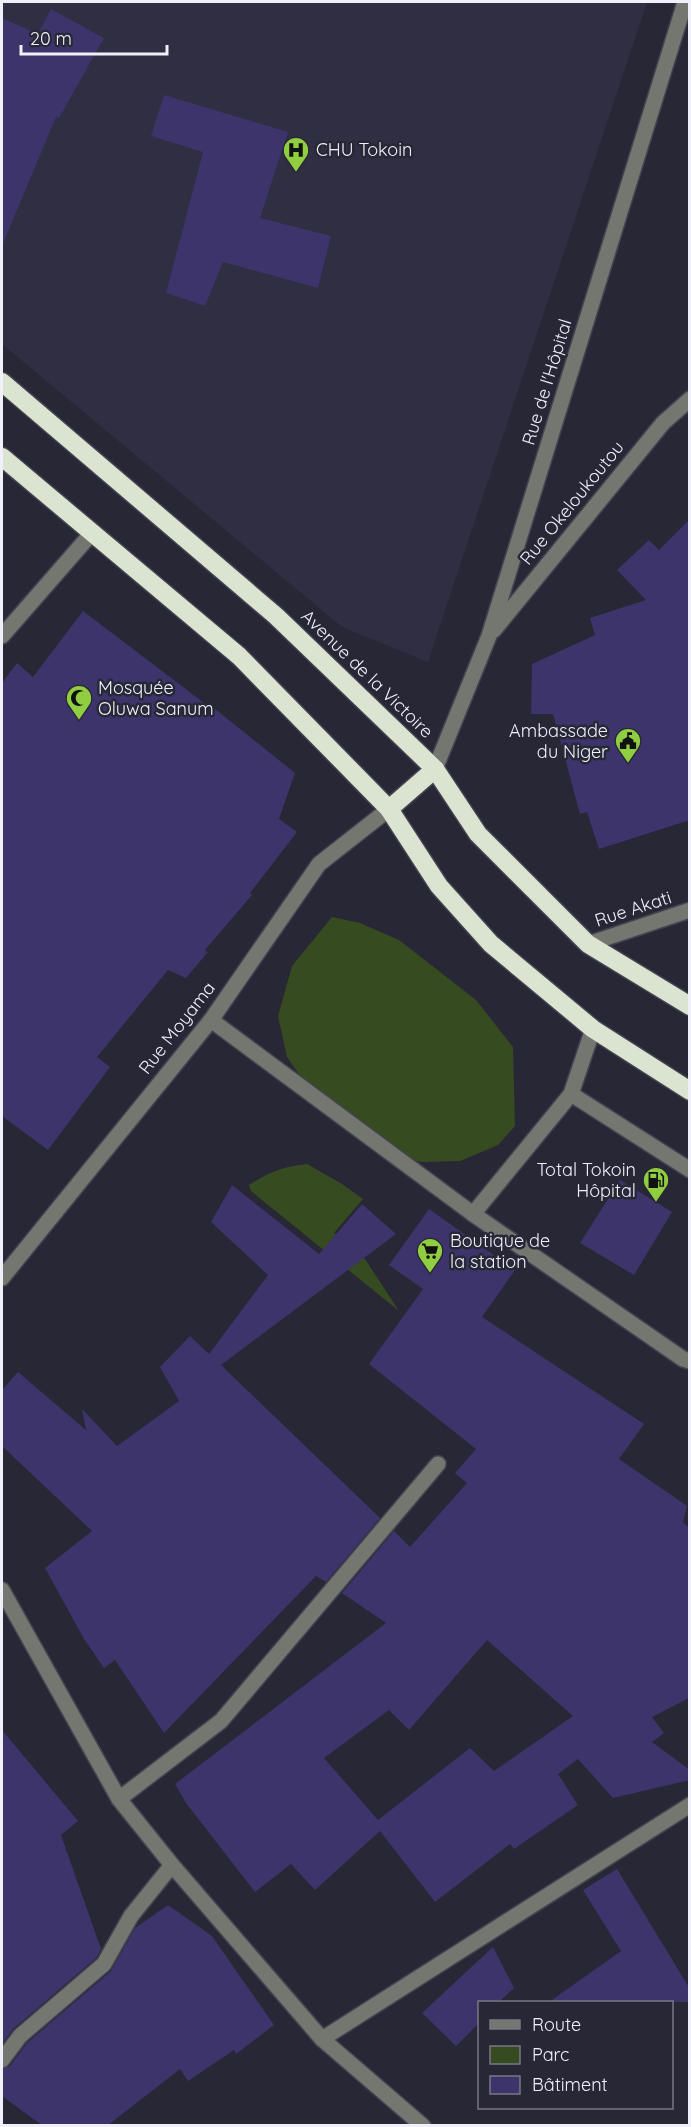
<svg xmlns="http://www.w3.org/2000/svg" width="691" height="2127" font-family="Quicksand,sans-serif">
<rect width="100%" height="100%" fill="#282736"/>
<!-- built -->
<path fill="#2f2e43" d="M2 2H647L428 662 342 627 2 344Z"/>
<!-- green -->
<g fill="#374b21">
<path d="M332 917 360 923 399 940 476 1000 513 1047 515 1126 498 1145 460 1161 422 1162 399 1158 305 1083 287 1057 278 1016 292 966Z"/>
<path d="M307 1164 342 1184 363 1199 334 1233 365 1259 399 1311 251 1191 249 1185C268 1173 284 1166 307 1164Z"/>
</g>
<!-- building -->
<g fill="#3c346b" fill-rule="evenodd">
<path d="M51 9 104 38 59 118 56 117 2 246V18L38 34Z"/>
<path d="M164 95 288 132 260 218 331 236 318 288 223 262 205 306 166 293 203 152 151 136Z"/>
<path d="M690 519V820L599 849 587 812 580 814 553 714H531L532 664 595 635 590 618 646 600 617 570 649 540 659 550Z"/>
<path d="M83 611 208 706 209 704 295 773 279 819 297 832 250 893 252 895 205 950 208 952 186 978 168 970 97 1057 110 1067 48 1150 2 1116V683L17 663 33 677Z"/>
<path d="M620 1180 672 1212 634 1275 580 1243Z"/>
<path d="M232 1185 319 1254 362 1204 396 1234 221 1365 380 1518 326 1582 316 1576 164 1733 115 1660 104 1668 84 1639 45 1568 92 1531 2 1446V1390L18 1372 86 1430 82 1409 117 1446 179 1401 160 1367 190 1336 209 1354 268 1275 211 1222Z"/>
<path d="M429 1209 515 1270 482 1317 644 1424 619 1459 687 1506 683 1522 690 1529 689 1698 652 1717 664 1733 652 1742 690 1770V1780L613 1798 578 1759 558 1774 578 1805 514 1849 510 1844 435 1902 380 1831 315 1890 291 1864 255 1892 186 1803 175 1784 386 1623 342 1593 394 1531 410 1547 467 1483 455 1473 476 1449 369 1364 423 1289 389 1265ZM487 1640 573 1716 494 1771 470 1748 378 1820 324 1758 389 1710 409 1730Z"/>
<path d="M2 1730 78 1821 61 1835 101 1949 96 1958 13 2029 2 2044Z"/>
<path d="M617 1869 690 1989V2002H549L621 1951 583 1890Z"/>
<path d="M168 1905 212 1936 274 2025 236 2054 234 2050 188 2081 180 2069 107 2126H43L2 2096V2070L10 2066 27 2043 111 1971 135 1928Z"/>
<path d="M493 1947 514 1988 499 2002H480V2022L456 2046 422 2013Z"/>
</g>
<g fill="none" stroke-linecap="round" stroke-linejoin="round">
<!-- minor casing -->
<g stroke="#444351" stroke-width="18">
<g id="minor">
<path d="M494 630 663 423 690 399"/>
<path d="M2 636 91 534"/>
<path d="M435 769 489 636 685 2"/>
<path d="M588 944 690 910"/>
<path d="M211 1020 473 1214 571 1094"/>
<path d="M593 1029 571 1094 690 1170"/>
<path d="M473 1214 683 1359 690 1361"/>
<path d="M2 1278 211 1020 319 864 389 809"/>
<path d="M2 1590 119 1799 172 1865 322 2039 423 2126"/>
<path d="M119 1799 221 1721 438 1464"/>
<path d="M322 2039 690 1805"/>
<path d="M2 2060 20 2036 104 1964 131 1916 172 1865"/>
</g>
</g>
<!-- highway casing -->
<g stroke="#444351" stroke-width="21">
<g id="highway">
<path d="M2 382 276 616 435 769 478 834 588 944 690 1006"/>
<path d="M2 457 239 656 389 809 439 886 491 944 593 1029 690 1091"/>
<path d="M389 809 435 769"/>
</g>
</g>
<!-- minor -->
<use href="#minor" stroke="#73776f" stroke-width="15"/>
<!-- highway -->
<use href="#highway" stroke="#dae4d1" stroke-width="18"/>
</g>
<!-- icons -->
<defs>
<g id="hospital-pin" transform="scale(1.35)"><path d="M0 17L-7.5 6A9.5 9.5 0 1 1 7.5 6Z" fill="#90cd41" stroke="#282736"/><path d="M-5-5h3v3.5h4V-5h3V5h-3V1.5h-4V5h-3Z" fill="#111"/></g>
<g id="mosque-pin" transform="scale(1.35)"><path d="M0 17L-7.5 6A9.5 9.5 0 1 1 7.5 6Z" fill="#90cd41" stroke="#282736"/><path d="M3.5-4.9A6 6 0 1 0 3.5 4.9A5 5 0 1 1 3.5-4.9Z" fill="#111"/></g>
<g id="civic-pin" transform="scale(1.35)"><path d="M0 17L-7.5 6A9.5 9.5 0 1 1 7.5 6Z" fill="#90cd41" stroke="#282736"/><path d="M-.6-6.5H3V-4.5H.6V-3L4-1V1h2V6H-6V1h2V-1L-.6-3ZM-1.2 2.5V6h2.4V2.5Z" fill="#111"/></g>
<g id="fuel-pin" transform="scale(1.35)"><path d="M0 17L-7.5 6A9.5 9.5 0 1 1 7.5 6Z" fill="#90cd41" stroke="#282736"/><path d="M-5.5-6h7V0h2V4h1.3V-2.5L3-4.5l.8-.8L6-3V5H2.5V1h-1V6h-7ZM-4.2-4.7v3.2H.2V-4.7Z" fill="#111"/></g>
<g id="supermarket-pin" transform="scale(1.35)"><path d="M0 17L-7.5 6A9.5 9.5 0 1 1 7.5 6Z" fill="#90cd41" stroke="#282736"/><path d="M-6-5.5h2.5l.6 2H6L4.5 2H-2.5L-4.4-4H-6ZM-1.5 3.2a1.3 1.3 0 1 0 .1 0ZM3 3.2a1.3 1.3 0 1 0 .1 0Z" fill="#111"/></g>
</defs>
<g fill-rule="evenodd">
<use href="#hospital-pin" x="296" y="150"/>
<use href="#mosque-pin" x="79" y="698"/>
<use href="#civic-pin" x="628" y="741"/>
<use href="#fuel-pin" x="656" y="1180"/>
<use href="#supermarket-pin" x="430" y="1251"/>
</g>
<g text-anchor="middle" stroke-width="5" stroke-linejoin="round" paint-order="stroke">
<!-- poi labels -->
<g font-size="18" fill="#f0f0fa" stroke="#282736" text-anchor="start">
<text x="316" y="156">CHU Tokoin</text>
<text x="98" y="694">Mosquée<tspan x="98" dy="21">Oluwa Sanum</tspan></text>
<text x="608" y="737" text-anchor="end">Ambassade<tspan x="608" dy="21">du Niger</tspan></text>
<text x="636" y="1176" text-anchor="end">Total Tokoin<tspan x="636" dy="21">Hôpital</tspan></text>
<text x="450" y="1247">Boutique de<tspan x="450" dy="21">la station</tspan></text>
</g>
<!-- street labels -->
<g font-size="18" fill="#f0f0fa" stroke="#282736">
<text transform="translate(547 382) rotate(-73)" y="6">Rue de l'Hôpital</text>
<text transform="translate(572 503) rotate(-51)" y="6">Rue Okeloukoutou</text>
<text transform="translate(367 674) rotate(44)" y="6">Avenue de la Victoire</text>
<text transform="translate(633 909) rotate(-18)" y="6">Rue Akati</text>
<text transform="translate(177 1028) rotate(-52)" y="6">Rue Moyama</text>
</g>
</g>
<!-- border -->
<rect width="691" height="2127" fill="none" stroke="#f0f0fa" stroke-width="6"/>
<!-- legend -->
<rect x="478" y="2001" width="195" height="108" fill="#282736" stroke="#787784" stroke-width="1.5"/>
<rect x="490" y="2020" width="30" height="9" fill="#73776f" stroke="#787784" stroke-width="1.5"/>
<text x="532" y="2031" font-size="18" fill="#f0f0fa">Route</text>
<rect x="490" y="2046" width="30" height="18" fill="#374b21" stroke="#787784" stroke-width="1.5"/>
<text x="532" y="2061" font-size="18" fill="#f0f0fa">Parc</text>
<rect x="490" y="2076" width="30" height="18" fill="#3c346b" stroke="#787784" stroke-width="1.5"/>
<text x="532" y="2091" font-size="18" fill="#f0f0fa">Bâtiment</text>
<!-- scale -->
<path d="M21 45v9h146v-9" fill="none" stroke="#f0f0fa" stroke-width="3"/>
<text x="30" y="45" font-size="18" fill="#f0f0fa" stroke="#282736" stroke-width="4.5" paint-order="stroke">20 m</text>
</svg>
